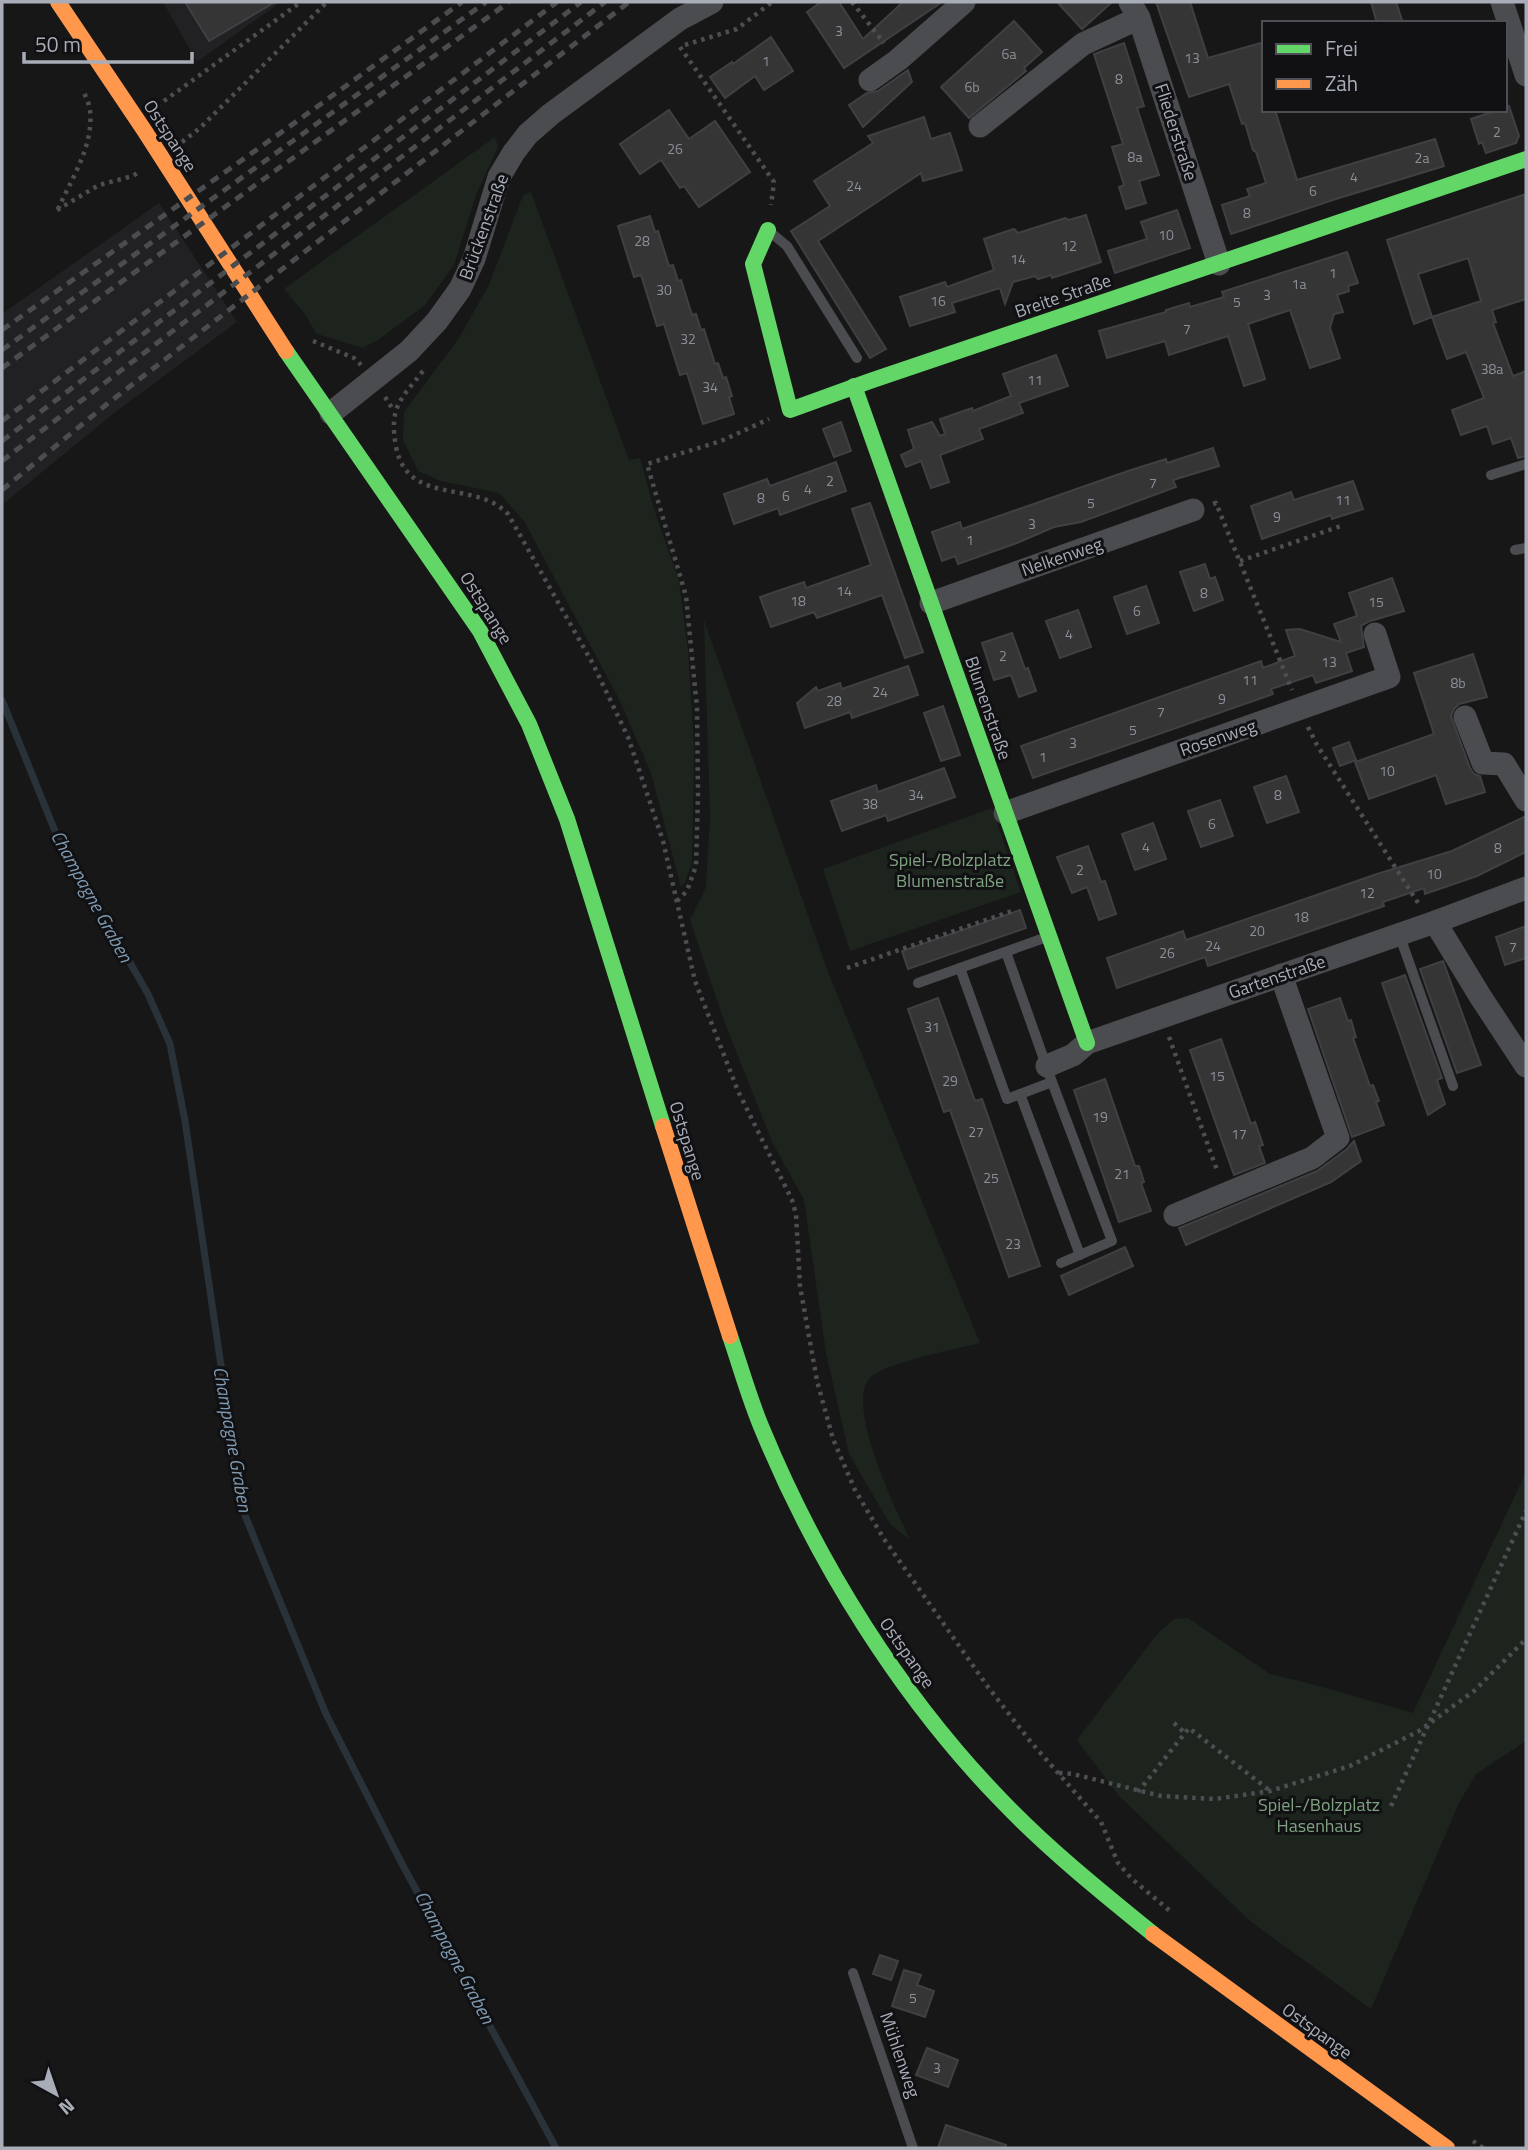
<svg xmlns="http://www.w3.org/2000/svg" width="1528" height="2150" font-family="'Titillium Web',sans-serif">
<rect width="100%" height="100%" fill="#171717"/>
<!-- built -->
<g fill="#212123">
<path d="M163 2H281L197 62Z"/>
<path d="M159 203 237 322 114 413 2 505V314Z"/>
</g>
<!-- green -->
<g fill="#1d241e">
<path d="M495 137 498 147 476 195 454 265 425 305 378 340 363 348 317 334 304 313 284 289Z"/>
<path d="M531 192 629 460 640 458 654 509 679 581 688 649 694 748 692 863 685 882 681 887 651 773 619 699 524 521 499 493 441 481 418 471 403 440 404 412 459 338 489 285 523 195Z"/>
<path d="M704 620 828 972 980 1343C957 1349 882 1363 869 1379 846 1408 896 1509 910 1540L890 1524 849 1454 826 1353 804 1200 773 1144 724 1021 690 920 706 887 710 818Z"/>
<path d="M992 808 1021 892 850 951 823 869Z"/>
<path d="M1526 1472V1741L1476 1774 1459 1803 1371 2009 1250 1921 1118 1795 1077 1740 1157 1634 1174 1619 1188 1618 1270 1674 1308 1683 1413 1713Z"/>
</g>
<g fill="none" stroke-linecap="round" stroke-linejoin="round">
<!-- stream -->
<path stroke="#2a3239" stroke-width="7" d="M2 700 57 836 148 994 170 1044 185 1121 242 1508 326 1714 401 1862 556 2148"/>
</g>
<!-- building -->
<g fill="#353536" stroke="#3f4043" stroke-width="2" fill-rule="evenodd">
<path d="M185 2H275L209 41Z"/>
<path d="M821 2H839L863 39 903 2H942L844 68 807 12Z"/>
<path d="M1057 2H1112L1082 29Z"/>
<path d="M1156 2H1190L1208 58 1264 42V110H1275L1297 180 1435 139 1444 166 1336 199 1231 234 1222 205 1250 196 1247 189 1266 183 1256 152 1253 150 1245 123 1242 124 1229 84 1189 97Z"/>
<path d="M1371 2H1396L1403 23H1377Z"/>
<path d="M1014 21 1042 52 1024 68 1026 71 969 118 941 87Z"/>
<path d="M771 37 793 71 764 90 755 76 725 98 710 77 732 62 733 64Z"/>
<path d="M1124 43 1144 106 1137 108 1159 175 1139 181 1146 203 1126 209 1119 187 1124 185 1112 147 1123 144 1094 54Z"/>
<path d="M908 70 912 82 863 127 849 105 867 93 878 91Z"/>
<path d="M1509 106 1519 136 1516 143 1486 153 1482 142 1479 144 1471 119 1498 110H1505V108Z"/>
<path d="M669 110 689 139 715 121 750 172 699 207 684 186 680 188 661 160 640 174 620 144Z"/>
<path d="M924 117 931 139 950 133 962 170 923 181 921 173 818 241 886 349 870 358 791 231 830 206 814 181 873 143 868 136Z"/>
<path d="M1526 194V299L1492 310 1496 322 1493 323 1513 376 1526 371V456L1518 458 1511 438 1493 444 1487 426 1461 435 1452 410 1484 398 1466 352 1447 359 1432 317 1414 324 1387 240ZM1468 258 1481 301 1432 317 1418 274Z"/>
<path d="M1177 210 1190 248 1115 273 1108 251 1147 239 1141 222Z"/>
<path d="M1086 215 1101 262 1052 278 1051 275 1038 279 1035 276 1013 282 1005 304 1000 288 952 303 955 312 910 326 900 297 945 282 947 287 994 270 984 239 1014 229 1018 233 1065 218 1069 220Z"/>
<path d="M650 216 655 232 658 231 669 266 673 265 678 281 681 280 692 315 696 314 701 330 704 329 715 364 718 363 723 378 726 377 732 396 729 397 734 414 703 424 687 373 680 375 664 324 657 326 641 275 634 277 618 226Z"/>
<path d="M1347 252 1358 283 1348 286 1349 291 1337 295 1343 312 1334 314 1330 328 1340 358 1310 368 1290 310 1248 324 1265 379 1244 386 1228 336 1169 355 1165 341 1107 358 1099 331 1166 312V310L1189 303 1190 307 1224 297 1222 292Z"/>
<path d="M1056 355 1068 386 1019 403 1023 413 979 429 983 439 940 455 949 482 931 488 921 461 906 467 901 455 914 449 908 430 932 422 940 436 945 434 940 419 972 408 973 411 1011 396 1003 374Z"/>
<path d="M841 422 851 451 834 457 823 429Z"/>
<path d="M1213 448 1219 466 1173 480 1176 487 1081 522 1054 527 1017 543 958 564 955 556 942 561 932 532 960 522 962 529 1128 471 1166 459 1167 463Z"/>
<path d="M836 462 846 491 780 515 778 508 734 524 724 494 767 479 770 486Z"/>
<path d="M1353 481 1363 509 1332 519 1331 515 1262 539 1251 506 1291 492 1294 500Z"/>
<path d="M870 503 923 652 905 658 882 595 817 618 814 612 771 627 760 597 804 582 806 588 871 565 852 509Z"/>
<path d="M1205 564 1210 579 1215 577 1223 600 1194 611 1180 572Z"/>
<path d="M1392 578 1404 611 1370 621 1361 626 1364 647 1346 653 1352 671 1316 683 1313 675 1271 689 1273 694 1033 778 1021 746 1261 661 1263 668 1295 656 1286 630 1300 629 1341 642 1334 624 1357 616 1349 593Z"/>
<path d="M1146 586 1159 623 1127 634 1114 597Z"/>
<path d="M1078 610 1091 647 1060 658 1046 621Z"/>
<path d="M1012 633 1025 669 1028 668 1036 691 1019 697 1011 675 994 680 982 643Z"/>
<path d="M1473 654 1487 697 1459 704 1454 709 1451 716 1470 768 1474 774 1480 776 1485 792 1446 804 1436 775 1369 799 1355 762 1434 734 1414 673Z"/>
<path d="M908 666 918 695 852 718 850 712 805 728 797 703 816 687 818 691 840 683 842 689Z"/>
<path d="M943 706 960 755 941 761 924 713Z"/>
<path d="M1349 742 1356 760 1340 766 1333 748Z"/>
<path d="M944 768 955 797 888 821 886 815 842 831 831 801 876 785 878 792Z"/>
<path d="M1286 776 1299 812 1267 823 1254 787Z"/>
<path d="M1220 800 1233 836 1201 847 1188 811Z"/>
<path d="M1526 816V852L1477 876 1425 894 1424 888 1383 902 1384 906 1208 966 1205 957 1117 988 1107 958 1183 931 1186 940 1377 874 1452 851Z"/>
<path d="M1153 823 1166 859 1135 870 1122 834Z"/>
<path d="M1088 846 1101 882 1105 881 1116 914 1099 920 1087 887 1072 893 1057 857Z"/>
<path d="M1020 910 1026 928 908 969 902 951Z"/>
<path d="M1526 926V958L1505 965 1496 937Z"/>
<path d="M1443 961 1481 1065 1457 1073 1420 969Z"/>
<path d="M1405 975 1442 1078 1437 1080 1445 1104 1428 1115 1382 983Z"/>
<path d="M938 998 975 1101 982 1099 1040 1266 1009 1277 950 1110 944 1112 908 1009Z"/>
<path d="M1340 998 1348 1021 1351 1020 1356 1037 1353 1038 1370 1086 1373 1085 1379 1101 1376 1102 1384 1125 1352 1137 1308 1009Z"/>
<path d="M1221 1039 1251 1124 1255 1122 1263 1145 1259 1146 1265 1163 1234 1175 1190 1050Z"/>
<path d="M1105 1079 1135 1166H1139L1144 1182 1141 1183 1151 1211 1119 1222 1074 1090Z"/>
<path d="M1354 1141 1361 1161 1331 1182 1186 1245 1179 1228 1317 1171 1347 1149Z"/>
<path d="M1125 1247 1133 1266 1069 1295 1061 1276Z"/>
<path d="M880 1955 898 1961 891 1980 873 1974Z"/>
<path d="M904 1970 921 1975 917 1985 934 1991 925 2017 892 2006Z"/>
<path d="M927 2048 958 2060 948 2087 916 2075Z"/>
<path d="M946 2125 1006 2145V2148H938Z"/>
</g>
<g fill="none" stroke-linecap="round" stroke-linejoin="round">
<!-- path -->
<g stroke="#4d4e52" stroke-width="4.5" stroke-dasharray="3.5 5" stroke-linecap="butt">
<path d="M852 2 884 43"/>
<path d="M685 45 737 29 772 2"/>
<path d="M680 47 774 182 771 205"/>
<path d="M157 106 301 2"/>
<path d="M182 142 200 128 327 2"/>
<path d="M58 209C72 178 94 145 90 110 89 103 85 96 83 89"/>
<path d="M57 210 99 185 133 176 140 171"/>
<path d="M313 341 354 358 361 365"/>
<path d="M423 371C400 400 389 407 396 447 408 507 475 479 508 514L593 664 628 737 663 841 695 981 738 1091 792 1200 796 1214 800 1286 817 1381 833 1439 855 1490 884 1539 988 1687 1030 1741 1101 1822 1118 1863 1132 1879 1170 1911"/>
<path d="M385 397 394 411"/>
<path d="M1213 504 1216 503 1292 690"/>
<path d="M1240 561 1341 526"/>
<path d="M1308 727 1317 745 1420 906"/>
<path d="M677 901 687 891 696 866 698 795 697 708 686 596 647 464 721 441 769 419"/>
<path d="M847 968 1012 911"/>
<path d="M1169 1037 1218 1173"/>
<path d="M1174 1723 1185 1733"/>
<path d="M1059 1773 1073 1774 1161 1796 1215 1799 1270 1791 1350 1766 1419 1731 1474 1691 1526 1639"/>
<path d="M1138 1792 1189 1728 1269 1790"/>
<path d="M1391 1806 1526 1511"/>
<path d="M1473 2141 1483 2148"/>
</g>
<!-- lane -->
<g stroke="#4b4c50" stroke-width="10">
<path d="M770 232 787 246 857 358"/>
<path d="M1491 475 1526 464"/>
<path d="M1515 550 1526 548"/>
<path d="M1399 934 1453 1086"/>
<path d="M1006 952 1052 1082 1112 1241 1061 1263"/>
<path d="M960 968 1007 1099 1052 1082"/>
<path d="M918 983 1047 937"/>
<path d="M1020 1094 1080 1255"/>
<path d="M853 1973 913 2148"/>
</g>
<!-- street -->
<g stroke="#4b4c50" stroke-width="23">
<path d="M1130 2 1139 18 1219 264"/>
<path d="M1502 2 1526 75"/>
<path d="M870 80 898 60 964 2"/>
<path d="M980 126 1083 44 1139 18"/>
<path d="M331 413 409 351 437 321 460 289 474 259 499 177 514 152 528 134 551 114 680 19 712 2"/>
<path d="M931 603 1193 510"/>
<path d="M1465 717 1483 763 1504 764 1526 800"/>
<path d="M1005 813 1389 677 1375 634"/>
<path d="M1435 922 1480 996 1526 1066"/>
<path d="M1047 1066 1073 1055 1087 1043 1435 922 1526 888"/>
<path d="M1175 1215 1312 1158 1338 1138 1281 975"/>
</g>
<!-- fast -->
<g stroke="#63d668" stroke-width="16">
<path d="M768 230 753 264 790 410 870 381 1526 159"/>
<path d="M286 351 480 631 529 724 567 819 663 1126"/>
<path d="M854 386 1087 1043"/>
<path d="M730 1336C741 1368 750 1401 763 1431 818 1564 901 1697 1001 1800 1048 1849 1100 1891 1153 1934"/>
</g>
<!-- slow -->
<g stroke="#ff974d" stroke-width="16">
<path d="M58 2 144 130 286 351"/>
<path d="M663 1126 730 1336"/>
<path d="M1153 1934 1447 2148"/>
</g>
<!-- rail -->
<g stroke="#4b4c4f" stroke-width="5" stroke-dasharray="9 7" stroke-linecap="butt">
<path d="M2 330 300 119 462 2"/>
<path d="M2 350 486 2"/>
<path d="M2 368 509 2"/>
<path d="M2 421 557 2"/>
<path d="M2 441 581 2"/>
<path d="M2 461 605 2"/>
<path d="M2 490 107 404 629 2"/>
</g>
</g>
<g text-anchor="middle" stroke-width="6" stroke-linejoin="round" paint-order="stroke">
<!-- number labels -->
<g font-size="14" fill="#8b8f98">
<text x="839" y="36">3</text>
<text x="1009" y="59">6a</text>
<text x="1192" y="63">13</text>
<text x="766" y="66">1</text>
<text x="1119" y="84">8</text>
<text x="972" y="92">6b</text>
<text x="1497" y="137">2</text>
<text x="675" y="154">26</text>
<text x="1135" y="162">8a</text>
<text x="1422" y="163">2a</text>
<text x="1354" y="182">4</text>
<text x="854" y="191">24</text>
<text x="1313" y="196">6</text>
<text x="1247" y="218">8</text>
<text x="1166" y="240">10</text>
<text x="642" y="246">28</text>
<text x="1069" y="251">12</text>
<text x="1018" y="264">14</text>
<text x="1333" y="278">1</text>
<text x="1299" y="289">1a</text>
<text x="664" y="295">30</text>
<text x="1267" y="300">3</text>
<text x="938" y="306">16</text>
<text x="1237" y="307">5</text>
<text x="1187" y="334">7</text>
<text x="688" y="344">32</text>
<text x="1492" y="374">38a</text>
<text x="1035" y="385">11</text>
<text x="710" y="392">34</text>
<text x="830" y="486">2</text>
<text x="1153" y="488">7</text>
<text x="808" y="494">4</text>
<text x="786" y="501">6</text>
<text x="761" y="503">8</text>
<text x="1343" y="505">11</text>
<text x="1091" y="508">5</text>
<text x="1277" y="522">9</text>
<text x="1032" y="529">3</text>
<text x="970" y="545">1</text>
<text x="844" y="596">14</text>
<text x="1204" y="598">8</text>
<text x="798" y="606">18</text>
<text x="1376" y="607">15</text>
<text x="1137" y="616">6</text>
<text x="1069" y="639">4</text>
<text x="1003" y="661">2</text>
<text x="1329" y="667">13</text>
<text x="1250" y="685">11</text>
<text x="1458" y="688">8b</text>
<text x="880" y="697">24</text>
<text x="1222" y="704">9</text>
<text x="834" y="706">28</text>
<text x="1161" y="717">7</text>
<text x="1133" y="735">5</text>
<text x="1073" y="748">3</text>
<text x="1043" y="762">1</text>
<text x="1387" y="776">10</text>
<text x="916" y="800">34</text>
<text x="1278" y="800">8</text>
<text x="870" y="809">38</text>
<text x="1212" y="829">6</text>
<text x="1146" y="852">4</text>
<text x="1498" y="853">8</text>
<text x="1080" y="875">2</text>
<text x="1434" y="879">10</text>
<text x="1367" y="898">12</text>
<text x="1301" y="922">18</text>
<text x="1257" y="936">20</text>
<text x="1213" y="951">24</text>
<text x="1513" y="952">7</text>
<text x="1167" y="958">26</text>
<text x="932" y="1032">31</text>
<text x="1217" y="1081">15</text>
<text x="950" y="1086">29</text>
<text x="1100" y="1122">19</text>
<text x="976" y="1137">27</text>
<text x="1239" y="1139">17</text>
<text x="1122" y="1179">21</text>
<text x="991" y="1183">25</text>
<text x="1013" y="1249">23</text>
<text x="913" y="2003">5</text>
<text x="937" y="2073">3</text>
</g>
<!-- street labels -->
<g font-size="18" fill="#a8adb8" stroke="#111113">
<text transform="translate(1176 132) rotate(72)" y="6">Fliederstraße</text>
<text transform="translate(170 136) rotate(57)" y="6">Ostspange</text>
<text transform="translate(484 227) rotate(-70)" y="6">Brückenstraße</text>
<text transform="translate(1063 296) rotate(-19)" y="6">Breite Straße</text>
<text transform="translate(1062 557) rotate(-19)" y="6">Nelkenweg</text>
<text transform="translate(486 608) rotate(58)" y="6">Ostspange</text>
<text transform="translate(988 708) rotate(71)" y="6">Blumenstraße</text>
<text transform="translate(1218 738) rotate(-19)" y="6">Rosenweg</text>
<text transform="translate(1277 977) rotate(-19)" y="6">Gartenstraße</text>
<text transform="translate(687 1141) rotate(73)" y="6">Ostspange</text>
<text transform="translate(907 1653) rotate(55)" y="6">Ostspange</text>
<text transform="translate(1317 2031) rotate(36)" y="6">Ostspange</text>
<text transform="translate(900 2055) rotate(71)" y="6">Mühlenweg</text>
</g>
<!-- park labels -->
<g font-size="18" fill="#7fa381" stroke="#111113">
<text x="950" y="866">Spiel-/Bolzplatz<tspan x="950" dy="21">Blumenstraße</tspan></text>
<text x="1319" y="1811">Spiel-/Bolzplatz<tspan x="1319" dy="21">Hasenhaus</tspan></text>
</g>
<!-- water labels -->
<g font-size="19" font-style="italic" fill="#7f9bb3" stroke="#111113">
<text transform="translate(92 896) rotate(61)" y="7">Champagne Graben</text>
<text transform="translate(233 1439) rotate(80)" y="7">Champagne Graben</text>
<text transform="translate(455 1957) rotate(62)" y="7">Champagne Graben</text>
</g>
</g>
<!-- border -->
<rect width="1528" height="2150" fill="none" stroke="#a8adb8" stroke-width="7"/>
<!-- legend -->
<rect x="1262" y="21" width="245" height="91" fill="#111113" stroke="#4d4f55" stroke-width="2"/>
<rect x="1276" y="44" width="35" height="10" fill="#63d668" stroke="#4d4f55" stroke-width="2"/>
<text x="1325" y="56" font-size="21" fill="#a8adb8">Frei</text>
<rect x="1276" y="79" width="35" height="10" fill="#ff974d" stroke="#4d4f55" stroke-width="2"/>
<text x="1325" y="91" font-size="21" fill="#a8adb8">Zäh</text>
<!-- north arrow -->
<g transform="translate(56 2094) rotate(140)" stroke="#111113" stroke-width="5" paint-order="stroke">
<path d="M0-5L12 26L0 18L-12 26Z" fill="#a8adb8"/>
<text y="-10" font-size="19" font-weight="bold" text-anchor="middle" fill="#a8adb8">N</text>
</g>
<!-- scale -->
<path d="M24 52v10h168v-10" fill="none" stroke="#a8adb8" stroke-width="3.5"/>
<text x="35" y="52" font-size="21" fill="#a8adb8" stroke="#111113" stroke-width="5" paint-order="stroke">50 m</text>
</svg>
